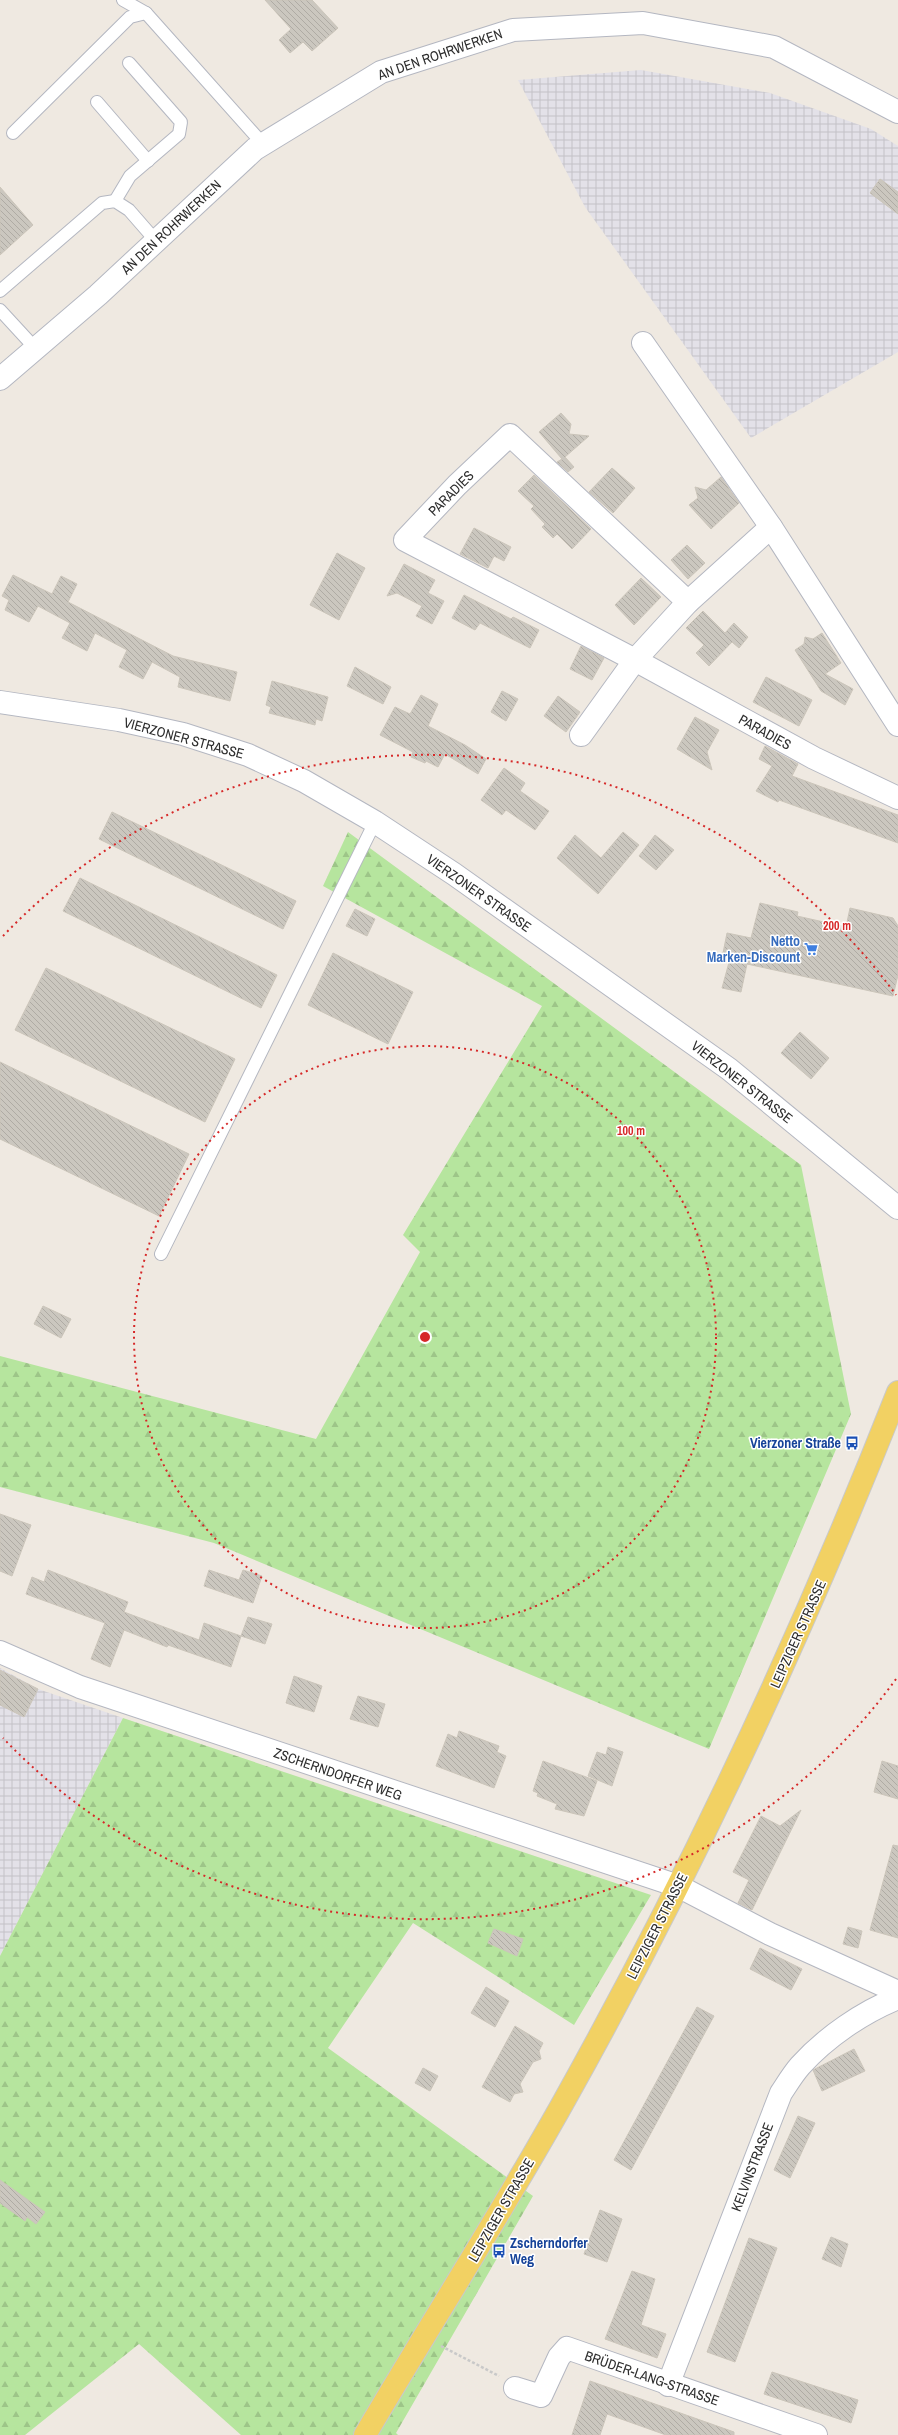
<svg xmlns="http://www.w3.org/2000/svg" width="898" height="2435" font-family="'Archivo Narrow',sans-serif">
<defs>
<pattern id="industrial-grid" width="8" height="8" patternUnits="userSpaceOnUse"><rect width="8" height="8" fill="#e3e1e8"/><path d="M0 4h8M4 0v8" fill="none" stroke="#c3c1c7"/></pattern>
<pattern id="forest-firs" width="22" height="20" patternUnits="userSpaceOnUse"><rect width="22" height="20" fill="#b6e59e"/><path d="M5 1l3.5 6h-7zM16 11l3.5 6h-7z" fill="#9dc588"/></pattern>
<pattern id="building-back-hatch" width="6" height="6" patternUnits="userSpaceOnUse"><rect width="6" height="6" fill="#cbc7bf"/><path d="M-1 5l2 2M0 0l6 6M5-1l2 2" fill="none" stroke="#afaba4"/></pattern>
</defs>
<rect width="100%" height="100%" fill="#efe9e1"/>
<!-- industrial -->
<g fill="url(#industrial-grid)">
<path d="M641 70 770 93 871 129 898 146V352L751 438 585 207 518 80Z"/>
<path d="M0 1668 38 1689 123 1718 0 1956Z"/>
</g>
<!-- forest -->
<g fill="url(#forest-firs)">
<path d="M348 832 801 1165 851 1414 709 1749 214 1543 0 1487V1356L316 1439 420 1252 403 1235 542 1006 323 886Z"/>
<path d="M123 1718 651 1895 574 2025 413 1923 328 2048 533 2196 396 2433 398 2435H241L139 2344 25 2435H0V1956Z"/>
</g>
<!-- building -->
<g fill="url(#building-back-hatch)" stroke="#cbc5ba">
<path d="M265 0H312L338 28 312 51 303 42 290 53 279 40 291 29Z"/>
<path d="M880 179 898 192V214L870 193Z"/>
<path d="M0 187 33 225 0 255Z"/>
<path d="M561 413 571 424 569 434 589 436 565 457 574 467 568 472 557 462 562 459 539 432Z"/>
<path d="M612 468 635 488 613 513 589 492Z"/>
<path d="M534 475 591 529 572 549 557 534 553 538 542 527 545 524 531 509 534 506 518 491Z"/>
<path d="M721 477 739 503 711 529 689 505 698 498 695 487 706 490Z"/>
<path d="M474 528 511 547 504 561 494 556 488 568 460 554Z"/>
<path d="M687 545 705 563 688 579 671 560Z"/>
<path d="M337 553 365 568 339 620 310 605Z"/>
<path d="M404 564 435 580 428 593 444 601 432 624 416 616 422 606 397 593 387 596Z"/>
<path d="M13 575 52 594 61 576 77 584 68 602 173 656 237 672 230 701 178 687 180 677 152 662 143 679 119 667 127 650 95 633 87 651 62 638 70 623 38 606 29 622 5 610 9 600 2 596Z"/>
<path d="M641 578 661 597 634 625 615 605Z"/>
<path d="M464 595 511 619 513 617 539 630 530 648 480 623 475 630 452 618Z"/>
<path d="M703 611 725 633 734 623 748 637 739 648 732 642 709 666 696 653 704 645 686 628Z"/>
<path d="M822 633 841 663 825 674 853 689 845 705 821 691 795 650 804 644 805 637 813 639Z"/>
<path d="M581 646 604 658 592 680 570 669Z"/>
<path d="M355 667 391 687 383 704 347 686Z"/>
<path d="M766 677 812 700 799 726 753 702Z"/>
<path d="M272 681 328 697 322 721 316 719 315 725 269 713 271 707 266 705Z"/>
<path d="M502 691 518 699 506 721 491 712Z"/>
<path d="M421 695 438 704 428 726 465 745 486 759 478 774 445 754 438 767 426 761 425 763 411 757 413 752 380 735 395 707 410 714Z"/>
<path d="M558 696 580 712 566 732 544 716Z"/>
<path d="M695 717 719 730 707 752 712 770 677 749Z"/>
<path d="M765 746 798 764 792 776 898 815V843L779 800 778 802 756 791 772 766 759 759Z"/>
<path d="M504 768 525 783 520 791 549 811 535 830 506 810 502 815 481 800Z"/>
<path d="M112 812 296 901 283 929 99 839Z"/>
<path d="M623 832 639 845 598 894 557 858 575 835 601 858Z"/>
<path d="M655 835 674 850 656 870 639 856Z"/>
<path d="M80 878 277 975 261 1008 63 911Z"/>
<path d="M760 903 798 912 797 916 846 927 850 908 893 918 898 926V975L893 996 747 964 741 992 722 988 731 955 723 953 727 933 751 938Z"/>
<path d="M355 909 375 919 367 936 346 926Z"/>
<path d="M333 953 413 992 388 1044 308 1005Z"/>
<path d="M46 968 235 1059 205 1122 15 1030Z"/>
<path d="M800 1032 829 1058 811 1079 781 1053Z"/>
<path d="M0 1062 189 1154 159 1216 0 1139Z"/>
<path d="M43 1306 71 1319 61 1338 34 1324Z"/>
<path d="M0 1514 31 1525 12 1576 0 1571Z"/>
<path d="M48 1570 128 1602 124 1612 199 1640 204 1623 241 1636 231 1667 168 1645 167 1647 124 1630 110 1667 91 1659 105 1623 26 1594 32 1577 44 1582Z"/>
<path d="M209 1570 239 1580 243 1570 262 1576 253 1603 204 1586Z"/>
<path d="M248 1617 272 1624 265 1644 241 1636Z"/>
<path d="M0 1670 38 1689 24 1717 0 1705Z"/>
<path d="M294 1676 322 1686 314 1712 286 1703Z"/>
<path d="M358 1696 385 1704 378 1727 350 1719Z"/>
<path d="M459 1731 499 1746 497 1752 506 1756 494 1788 436 1766 448 1734 457 1738Z"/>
<path d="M608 1747 623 1752 612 1786 588 1776 597 1752 606 1755Z"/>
<path d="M543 1761 597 1781 584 1816 555 1809 557 1804 537 1796 538 1793 533 1791Z"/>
<path d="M882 1761 898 1766V1799L874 1792Z"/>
<path d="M801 1810 752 1910 738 1903 749 1880 733 1872 761 1816 780 1826Z"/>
<path d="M893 1845 898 1846V1938L870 1930Z"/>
<path d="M848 1927 862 1931 858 1948 843 1944Z"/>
<path d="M494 1929 523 1939 517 1956 488 1943Z"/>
<path d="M760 1948 802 1969 791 1990 750 1969Z"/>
<path d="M486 1987 509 2001 495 2027 471 2013Z"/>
<path d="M697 2007 714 2016 631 2170 614 2160Z"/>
<path d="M515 2026 543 2043 539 2051 541 2059 533 2062 520 2084 523 2092 514 2094 510 2102 482 2087Z"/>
<path d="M854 2049 865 2071 822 2091 813 2070Z"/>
<path d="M423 2068 438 2076 430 2091 415 2083Z"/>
<path d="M798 2116 815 2123 790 2178 774 2170Z"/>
<path d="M0 2180 45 2212 36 2224 27 2217 25 2221 0 2203Z"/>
<path d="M600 2210 622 2219 607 2262 584 2254Z"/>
<path d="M831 2237 848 2244 841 2267 822 2259Z"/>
<path d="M749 2238 777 2248 735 2362 707 2352Z"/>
<path d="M632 2271 655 2279 641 2325 666 2334 657 2358 605 2339Z"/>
<path d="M772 2372 858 2400 851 2423 764 2394Z"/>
<path d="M590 2381 734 2432V2435H666L607 2414 600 2435H572Z"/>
</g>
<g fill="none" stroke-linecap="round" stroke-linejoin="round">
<!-- service casing -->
<g stroke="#b4b7c1" stroke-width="14">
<g id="service">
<path d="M123 0 146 13"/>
<path d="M97 102 148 161"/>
<path d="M13 133 130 17 146 13 263 144"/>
<path d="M115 201 130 176 179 134 181 122 129 63"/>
<path d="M0 291 102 203 115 201 129 210 156 241"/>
<path d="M0 310 35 348"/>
<path d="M161 1254 375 822"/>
</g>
</g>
<!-- minor casing -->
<g stroke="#b4b7c1" stroke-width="24">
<g id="minor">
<path d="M643 343 771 527 898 725"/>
<path d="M0 379 98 295 255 149 381 72 513 30 643 23 774 47 898 112"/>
<path d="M688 602 510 435 457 485 405 540 635 660 814 758 898 798"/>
<path d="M0 702 119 720 183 734 248 755 304 781 375 822 454 874 729 1069 898 1208"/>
<path d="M581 735 635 660 688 602 771 527"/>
<path d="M0 1652 80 1687 678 1886 770 1934 898 1992"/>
<path d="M668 2385 781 2093C787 2084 793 2074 800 2066 826 2037 863 2012 898 1998"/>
<path d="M515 2388 541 2396 559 2357 567 2348 816 2435"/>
</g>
</g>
<!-- primary casing -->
<g stroke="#c9c9c9" stroke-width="24">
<path id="primary" d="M365 2435C431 2323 501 2214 564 2101 692 1872 802 1636 898 1392"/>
</g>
<!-- path -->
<path stroke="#c9c9c9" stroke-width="2.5" stroke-dasharray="3 2" stroke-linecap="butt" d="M441 2346 499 2376"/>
<!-- service -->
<use href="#service" stroke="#fff" stroke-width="12"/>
<!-- minor -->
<use href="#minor" stroke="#fff" stroke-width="22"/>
<!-- primary -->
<use href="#primary" stroke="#f2d163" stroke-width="22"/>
</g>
<!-- distance rings -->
<g fill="none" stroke="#d62828" stroke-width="2" stroke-dasharray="2 4">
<circle cx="425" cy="1337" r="291"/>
<path d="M896 1679A582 582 0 0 1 3 1738M3 936A582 582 0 0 1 896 995"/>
</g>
<!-- icons -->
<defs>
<g id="supermarket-bare" transform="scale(1.08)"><path d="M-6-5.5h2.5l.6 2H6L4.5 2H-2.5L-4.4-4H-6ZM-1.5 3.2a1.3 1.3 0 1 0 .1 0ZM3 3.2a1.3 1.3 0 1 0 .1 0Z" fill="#3f7fe0" stroke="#fff" stroke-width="2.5" paint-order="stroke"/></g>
<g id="bus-bare" transform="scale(1.08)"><path d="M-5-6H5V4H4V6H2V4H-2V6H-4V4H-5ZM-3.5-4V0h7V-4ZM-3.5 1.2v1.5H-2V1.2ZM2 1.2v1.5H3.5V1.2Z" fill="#1a4fb4" stroke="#fff" stroke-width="2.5" paint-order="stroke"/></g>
</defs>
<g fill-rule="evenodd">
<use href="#supermarket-bare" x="811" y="949"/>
<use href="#bus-bare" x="852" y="1443"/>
<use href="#bus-bare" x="499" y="2251"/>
</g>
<g text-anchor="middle" stroke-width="3" stroke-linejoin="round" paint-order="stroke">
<!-- street labels -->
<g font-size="14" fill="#2e2e2e" stroke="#fff">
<text transform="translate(440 54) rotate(-19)" y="5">AN DEN ROHRWERKEN</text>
<text transform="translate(171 227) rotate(-43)" y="5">AN DEN ROHRWERKEN</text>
<text transform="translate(451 493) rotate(-45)" y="5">PARADIES</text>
<text transform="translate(765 732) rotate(29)" y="5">PARADIES</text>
<text transform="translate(184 738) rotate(15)" y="5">VIERZONER STRASSE</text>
<text transform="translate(479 893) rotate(35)" y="5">VIERZONER STRASSE</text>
<text transform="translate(742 1082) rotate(38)" y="5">VIERZONER STRASSE</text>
<text transform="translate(798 1634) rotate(-66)" y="5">LEIPZIGER STRASSE</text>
<text transform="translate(338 1774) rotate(19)" y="5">ZSCHERNDORFER WEG</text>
<text transform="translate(657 1926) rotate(-63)" y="5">LEIPZIGER STRASSE</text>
<text transform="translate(752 2167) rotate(-69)" y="5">KELVINSTRASSE</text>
<text transform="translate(501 2210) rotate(-60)" y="5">LEIPZIGER STRASSE</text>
<text transform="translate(652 2378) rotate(19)" y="5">BRÜDER-LANG-STRASSE</text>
</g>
<!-- shop labels -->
<g font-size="14" font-weight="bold" fill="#366cbe" stroke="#fff" text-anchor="end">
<text x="800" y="946">Netto<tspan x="800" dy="16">Marken-Discount</tspan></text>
</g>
<!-- transit labels -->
<g font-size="14" font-weight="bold" fill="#164399" stroke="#fff" text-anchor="end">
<text x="841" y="1448">Vierzoner Straße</text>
<text x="510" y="2248" text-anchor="start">Zscherndorfer<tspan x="510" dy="16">Weg</tspan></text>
</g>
</g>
<circle cx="425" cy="1337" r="6" fill="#d62828" stroke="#fff" stroke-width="2"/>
<g font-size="12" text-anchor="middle" font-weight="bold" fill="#d62828" stroke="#fff" stroke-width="3" stroke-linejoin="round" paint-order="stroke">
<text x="837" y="930">200 m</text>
<text x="631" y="1135">100 m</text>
</g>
</svg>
